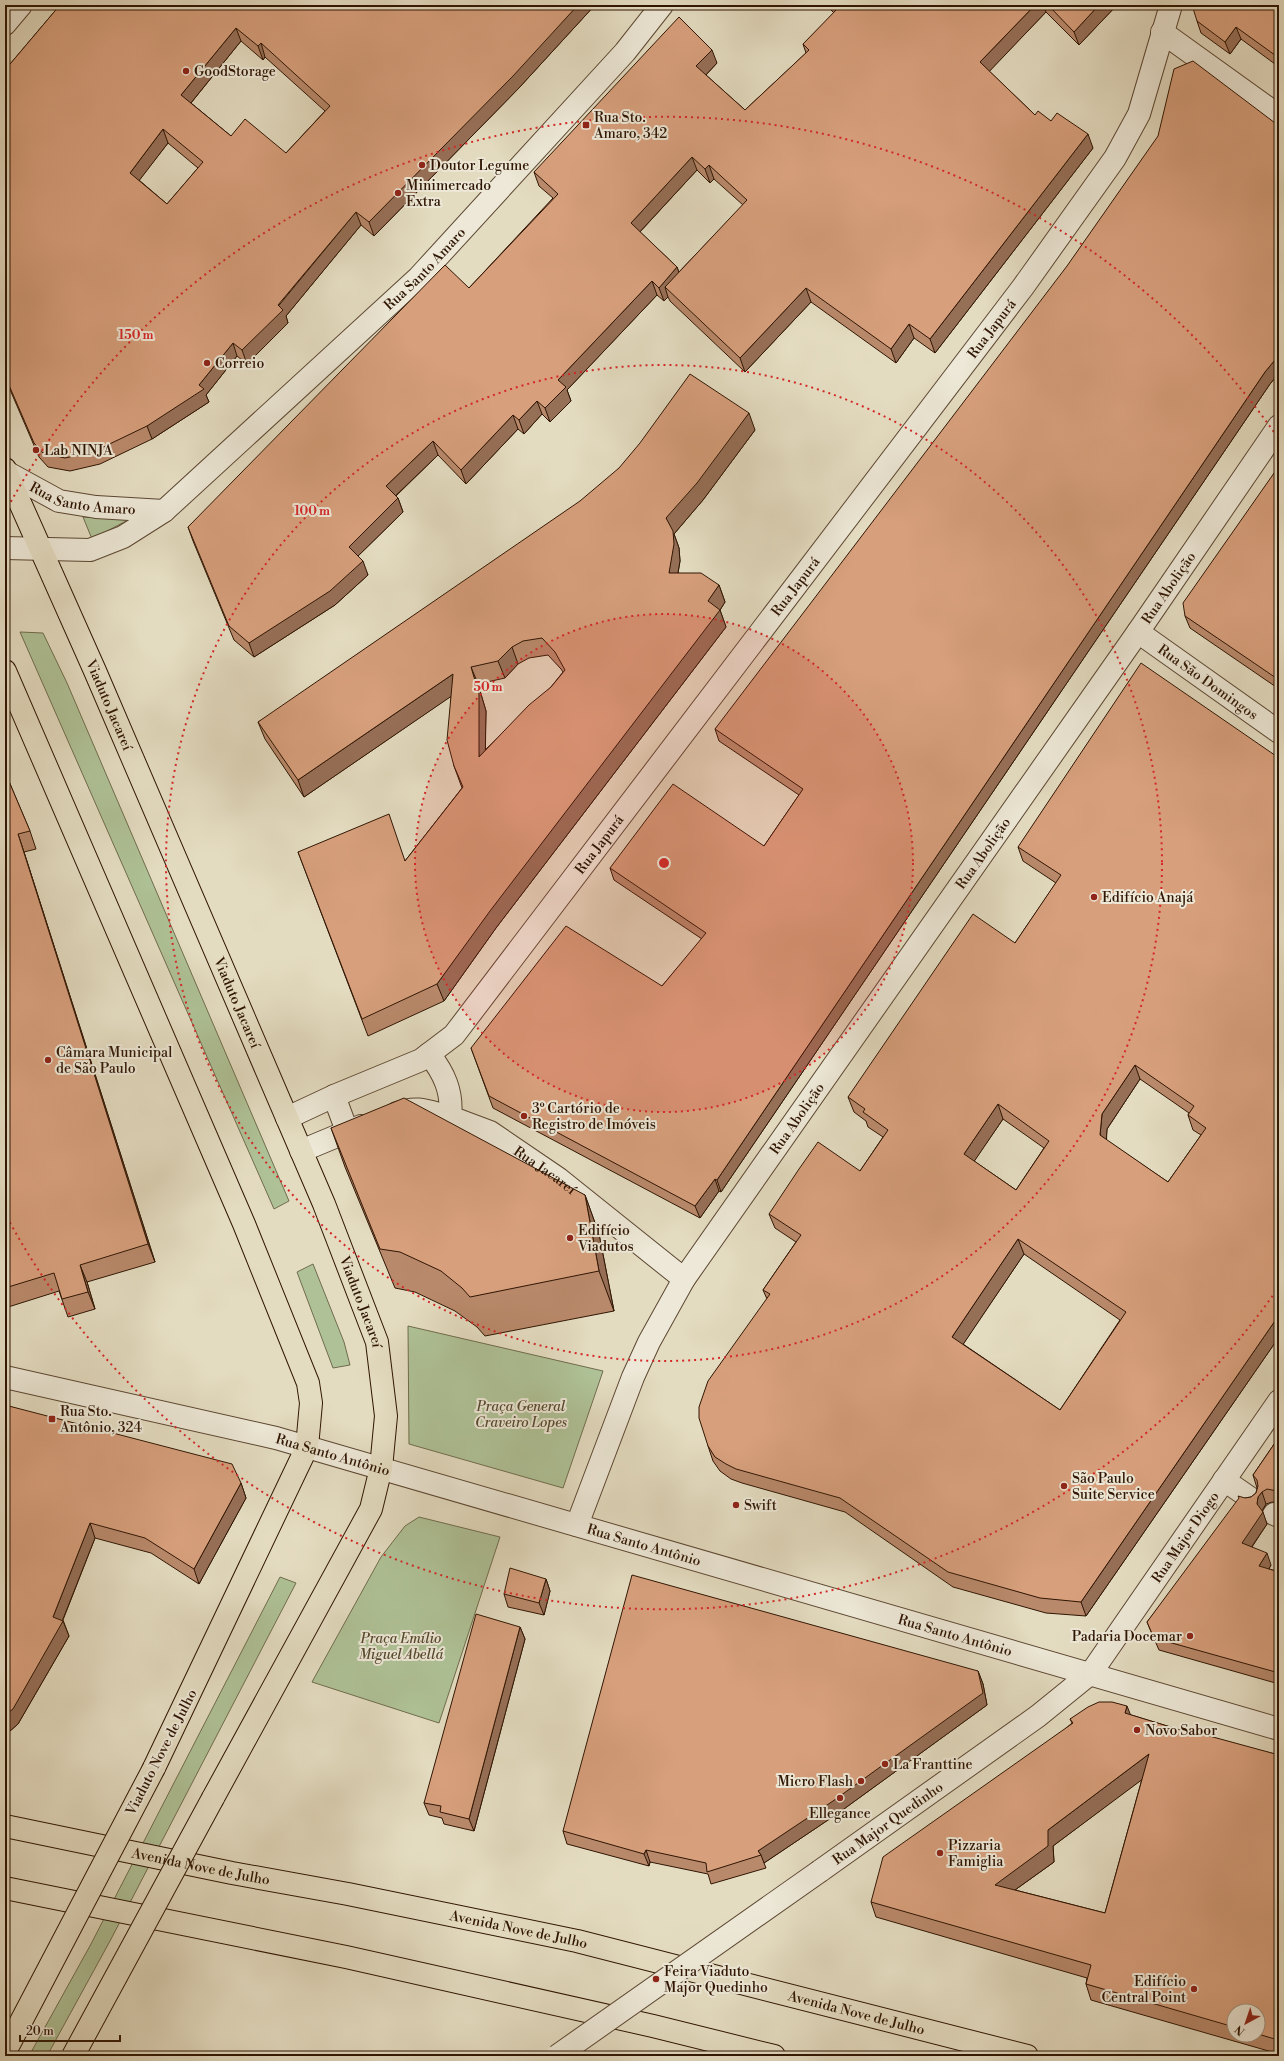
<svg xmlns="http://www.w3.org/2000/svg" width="1284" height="2061" font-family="'Libre Bodoni',serif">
<rect width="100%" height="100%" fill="#e4dcc1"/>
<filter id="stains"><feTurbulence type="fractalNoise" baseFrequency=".005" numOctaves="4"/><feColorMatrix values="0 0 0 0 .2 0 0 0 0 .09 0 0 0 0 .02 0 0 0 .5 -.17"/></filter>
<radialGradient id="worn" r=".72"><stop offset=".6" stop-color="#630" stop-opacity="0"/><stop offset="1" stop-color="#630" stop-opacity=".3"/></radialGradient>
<!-- green -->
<g fill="#afc297" stroke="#6f6c4d">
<path d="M83 517 130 519 92 539Z"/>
<path d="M20 632 43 633 67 683 289 1201 274 1209Z"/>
<path d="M313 1264 344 1342 350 1365 333 1368 297 1272Z"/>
<path d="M408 1326 603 1371 563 1488 409 1444Z"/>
<path d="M419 1517 500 1537 439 1723 312 1682 381 1557 405 1526Z"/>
<path d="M280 1577 296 1583 110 1941 47 2056H29L91 1944Z"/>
</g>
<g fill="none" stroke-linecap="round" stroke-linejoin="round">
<!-- minor casing -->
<g stroke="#5c4732" stroke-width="24">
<g id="minor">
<path d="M5 24 21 5"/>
<path d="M1162 32 1279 116"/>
<path id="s1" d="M6 472 59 501 96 507 164 511"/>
<path id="s2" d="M5 548 90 550 123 537 164 511 419 277 625 52 662 5"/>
<path id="s3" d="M1138 632 1279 732"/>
<path id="s4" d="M429 1054C444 1073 453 1092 450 1117L490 1132 559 1179 684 1279"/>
<path d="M334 1096 347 1131"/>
<path d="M397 1113C419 1105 429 1112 450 1117"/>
<path id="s5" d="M287 1118 334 1096 421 1060 454 1035 1023 287 1115 158 1139 114 1171 5"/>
<path d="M301 1151 361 1126"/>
<path id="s6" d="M5 1377 276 1438 1279 1729"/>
<path d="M1224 1480 1250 1498"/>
<path d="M1274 1514 1279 1516"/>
<path id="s7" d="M577 1525 633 1377 649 1342 684 1279 1138 632 1279 426"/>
<path id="s8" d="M820 1871 1038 1716 1091 1673 1279 1401"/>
</g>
</g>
<!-- major casing -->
<g stroke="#2f1503" stroke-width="24">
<g id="major">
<path id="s9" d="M5 469 95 671 324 1204 377 1342 386 1416 381 1468 371 1509 213 1798"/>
<path d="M5 671 244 1224 308 1383 311 1403 307 1447 154 1768"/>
<path id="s10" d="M5 1826 232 1873 348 1894 577 1941 1027 2056"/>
<path d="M5 1888 346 1957 653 2026 774 2056"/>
</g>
</g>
<!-- minor -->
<use href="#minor" stroke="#ede8d7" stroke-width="22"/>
<!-- major -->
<use href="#major" stroke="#e4dcc1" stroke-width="22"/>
<!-- minor-bridge casing -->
<g stroke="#5c4732" stroke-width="24" stroke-linecap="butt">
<path id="minor-bridge" d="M557 2056 820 1871"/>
</g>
<!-- major-bridge casing -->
<g stroke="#2f1503" stroke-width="24" stroke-linecap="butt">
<g id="major-bridge">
<path d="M5 2052 154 1768"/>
<path d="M73 2056 213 1798"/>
</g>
</g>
<!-- minor-bridge -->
<use href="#minor-bridge" stroke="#ede8d7" stroke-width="22"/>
<!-- major-bridge -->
<use href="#major-bridge" stroke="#e4dcc1" stroke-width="22"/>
</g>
<!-- wall -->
<g fill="#b9896b" stroke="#2f1503" fill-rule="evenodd">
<path d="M60 5H595L518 89 374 236 361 225 286 316 288 323 247 364 237 356 206 395 209 402 152 439 100 464 70 471 48 467 39 457 5 378V70ZM241 41 263 60 265 57 325 111 286 153 231 136 191 103ZM168 143 198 168 167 204 139 180Z"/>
<path d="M737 5H746L742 9Z"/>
<path d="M826 5H1117L1079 45 1046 12 989 71 1035 115 1051 121 1093 148 935 353 914 338 896 363 811 302 745 372 670 301 668 297 664 301 657 295 567 390 571 401 550 422 542 414 524 434 518 429 466 484 438 455 396 496 398 498 403 512 358 556 368 575 335 605 254 657 234 640 193 541 188 527 469 288 553 198 539 186 534 172 717 63 706 75 745 110 806 53 803 44 834 13ZM697 170 710 183 714 179 743 205 679 272 677 267 640 232Z"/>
<path d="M1279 5V67L1241 39 1230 54 1201 33 1197 21Z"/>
<path d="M1279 126V373L1270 384 721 1192 719 1191 700 1218 493 1108 471 1048 662 986 702 939 614 880 610 868 764 846 799 795 719 741 715 729Z"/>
<path d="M755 430 703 500 674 534 679 548 680 561 678 573 719 585 725 602 720 610 726 627 496 928 444 1001 368 1036 298 852 405 861 462 788 454 766 451 696 304 797 265 739 258 722ZM548 655 561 669 563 672 551 687 485 750 486 711 478 684 505 678 518 664 529 658Z"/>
<path d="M1279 466V689L1190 628 1185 616Z"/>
<path d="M1279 758V1337L1086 1616 1046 1613 953 1587 845 1512 742 1483 731 1479 720 1471 713 1461 708 1446 767 1299 763 1290 796 1242 775 1228 769 1214 860 1171 883 1137 868 1127 866 1121 854 1112 848 1097 1015 943 1056 883 1023 861 1018 847ZM1140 1079 1189 1113 1188 1115 1193 1130 1201 1135 1168 1182 1106 1140 1107 1129ZM1003 1119 1044 1148 1016 1190 974 1161ZM1024 1254 1120 1320 1060 1410 963 1344Z"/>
<path d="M5 772 30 831 36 849 24 852 155 1262 87 1282 95 1309 68 1317 59 1291 5 1308Z"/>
<path d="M331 1128 585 1195 599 1234 614 1311 485 1336 477 1327 455 1311 415 1292 395 1288 345 1167Z"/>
<path d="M5 1405 241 1483 246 1498 199 1584 151 1553 95 1538 63 1620 69 1636 18 1724 10 1731 5 1733Z"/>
<path d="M1279 1437V1503L1272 1502 1266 1504 1263 1509 1262 1511 1267 1524 1252 1547 1271 1565 1269 1569 1279 1572V1684L1159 1650 1152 1634 1147 1622 1245 1498 1251 1497 1256 1493 1257 1488 1253 1475Z"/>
<path d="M546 1579 550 1591 544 1615 508 1607 504 1594Z"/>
<path d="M520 1627 525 1639 474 1831 444 1824 442 1818 429 1815 424 1803Z"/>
<path d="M978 1671 983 1684 987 1705 837 1814 764 1863 766 1868 711 1884 708 1874 650 1862 649 1866 567 1844 563 1831Z"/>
<path d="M1131 1715 1190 1733 1279 1755V2055V2054L1091 2000 1086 1984 1087 1978 876 1917 871 1902 1072 1723 1070 1719ZM1142 1779 1105 1913 1015 1890 1054 1862 1053 1846ZM1234 2011H1258V2035H1234Z"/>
</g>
<!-- shaded-wall -->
<g fill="#966f57" stroke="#2f1503">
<path d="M578 5H595L518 89 374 236 369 222Z"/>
<path d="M741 5H746L742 9Z"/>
<path d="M1035 5H1043L1046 12 985 76 980 62Z"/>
<path d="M1099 5H1117L1079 45 1074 32Z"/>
<path d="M1236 27 1241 39 1230 54 1225 42Z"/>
<path d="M236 28 241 41 186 109 181 95Z"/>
<path d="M261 43 265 57 263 60 258 46Z"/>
<path d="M712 50 717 63 701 80 696 66Z"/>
<path d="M163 129 168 143 135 186 130 173Z"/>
<path d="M1088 134 1093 148 935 353 930 339Z"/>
<path d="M692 157 697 170 636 236 631 223Z"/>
<path d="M709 165 714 179 710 183 705 169Z"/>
<path d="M356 212 361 225 286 316 288 323 247 364 242 350Z"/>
<path d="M677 267 682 281 665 287 668 297 664 301 659 288Z"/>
<path d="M652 281 657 295 567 390 571 401 550 422 545 408 558 380Z"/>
<path d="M806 288 811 302 745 372 740 358Z"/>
<path d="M909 324 914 338 896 363 891 349Z"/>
<path d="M233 343 237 356 206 395 209 402 152 439 147 426 199 385Z"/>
<path d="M1279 355V373L1270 384 721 1192 717 1180 1265 372Z"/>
<path d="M537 401 542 414 524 434 519 420Z"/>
<path d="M749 413 755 430 703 500 674 534 679 548 680 561 675 590 669 573 666 518Z"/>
<path d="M513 415 518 429 466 484 461 470Z"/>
<path d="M433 441 438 455 391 500 386 486Z"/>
<path d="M398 498 403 512 354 560 349 547Z"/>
<path d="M363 561 368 575 335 605 254 657 249 643Z"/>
<path d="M719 585 725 602 720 610 726 627 496 928 444 1001 437 984Z"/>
<path d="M512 647 518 664 505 678 498 661Z"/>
<path d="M471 667 478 684 486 711 485 774 479 757Z"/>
<path d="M453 674 459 691 304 797 298 780Z"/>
<path d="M18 834 24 852 155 1262 148 1244Z"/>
<path d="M1135 1065 1140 1079 1107 1129 1106 1150 1100 1135 1102 1114Z"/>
<path d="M998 1104 1003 1119 969 1169 964 1154Z"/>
<path d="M715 1179 719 1191 700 1218 695 1206Z"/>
<path d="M585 1195 599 1234 614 1311 599 1271Z"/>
<path d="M1018 1239 1024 1254 958 1352 952 1337Z"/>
<path d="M1279 1252V1265L1276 1256Z"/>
<path d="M80 1265 87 1282 95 1309 88 1292Z"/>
<path d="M1279 1315V1337L1086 1616 1081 1602Z"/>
<path d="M241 1483 246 1498 199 1584 194 1569Z"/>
<path d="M1279 1488V1497L1277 1491Z"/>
<path d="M1262 1492 1266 1504 1263 1509 1262 1513 1263 1512 1267 1524 1246 1555 1242 1543 1257 1504 1258 1497Z"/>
<path d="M90 1523 95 1538 61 1624 63 1621 69 1636 18 1724 10 1731 5 1718V1715L53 1617Z"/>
<path d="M1267 1553 1271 1565 1263 1578 1259 1566Z"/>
<path d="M546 1579 550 1591 544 1615 539 1603Z"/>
<path d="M520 1627 525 1639 474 1831 469 1819Z"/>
<path d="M978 1671 983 1684 987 1705 837 1814 764 1863 761 1855 758 1851Z"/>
<path d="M1127 1706 1133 1721 1125 1713Z"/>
<path d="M1149 1754 1155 1770 1053 1846 1054 1862 1001 1900 995 1885 1048 1830Z"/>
<path d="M646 1850 650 1862 649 1866 644 1854Z"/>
</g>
<!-- building -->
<g fill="#d79f7c" stroke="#2f1503" fill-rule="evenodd">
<path d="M60 5H578L513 76 369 222 356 212 278 305 283 310 242 350 233 343 199 385 204 389 147 426 95 451 65 458 43 453 34 443 5 376V70ZM236 28 258 46 261 43 330 106 286 153 245 119 231 136 181 95ZM163 129 203 162 167 204 130 173Z"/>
<path d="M835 5H1035L980 62 1035 115 1038 111 1051 121 1057 113 1088 134 930 339 909 324 891 349 806 288 740 358 665 287 747 200 709 165 705 169 692 157 631 223 677 267 659 288 652 281 558 380 566 387 545 408 537 401 519 420 513 415 461 470 433 441 386 486 398 498 349 547 363 561 330 591 249 643 229 626 188 527 445 265 469 288 558 194 534 172 679 17 712 50 696 66 745 110 809 50 803 44 838 8Z"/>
<path d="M1048 5H1099L1074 32Z"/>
<path d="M1192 5H1279V58L1236 27 1225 42 1197 21Z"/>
<path d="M1193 61 1279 126V355L1265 372 717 1180 715 1179 695 1206 489 1096 471 1048 566 926 662 986 706 933 610 868 673 784 764 846 803 789 715 729 1067 266 1158 136 1174 69Z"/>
<path d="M690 374 749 413 697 483 666 518 673 531 674 544 669 573H701L719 585 708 601 720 610 490 911 437 984 362 1019 298 852 389 814 405 861 463 787 454 766 447 740 453 674 298 780 258 722 580 501 619 468 640 443ZM542 638 555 652 565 670 551 687 529 705 479 757V694L471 667 498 661 512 647 523 641Z"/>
<path d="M1279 466V680L1185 616 1183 603Z"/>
<path d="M1141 663 1279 758V1252L1276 1256 1279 1259V1315L1081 1602 1040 1598 948 1572 840 1498 736 1469 726 1464 715 1457 708 1446 699 1418V1407L708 1381 770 1294 763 1290 801 1235 769 1214 799 1169 818 1142 860 1171 888 1130 863 1112 865 1109 848 1097 973 914 1015 943 1061 875 1018 847ZM1135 1065 1194 1106 1188 1115 1206 1128 1168 1182 1100 1135 1102 1114ZM998 1104 1049 1141 1016 1190 964 1154ZM1018 1239 1126 1312 1060 1410 952 1337Z"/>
<path d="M5 772 30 831 18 834 148 1244 80 1265 88 1292 62 1299 54 1273 5 1288Z"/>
<path d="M404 1098 585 1195 599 1271 470 1297 462 1288 441 1271 400 1252 380 1249 331 1128Z"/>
<path d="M5 1405 232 1464 241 1483 194 1569 145 1538 90 1523 53 1617 63 1621 13 1709 5 1715Z"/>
<path d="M1279 1437V1488L1277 1491 1267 1489 1262 1492 1258 1497 1257 1504 1263 1512 1242 1543 1267 1553 1259 1566 1279 1572V1673L1154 1638 1147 1622 1239 1498 1238 1496 1245 1498 1251 1497 1256 1493 1258 1486 1257 1480 1253 1475Z"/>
<path d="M510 1568 546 1579 539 1603 504 1594Z"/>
<path d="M632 1575 978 1671 983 1693 833 1801 758 1851 761 1855 707 1872 706 1863 646 1850 644 1854 563 1831Z"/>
<path d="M476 1614 520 1627 469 1819 440 1812 441 1806 424 1803Z"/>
<path d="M1099 1702H1112L1127 1706 1125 1713 1190 1733 1191 1731 1279 1755V2048L1276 2047 1278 2040 1258 2034V2011H1234V2027L1086 1984 1091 1965 871 1902 883 1857 1073 1723 1070 1719 1088 1707ZM1149 1754 1105 1913 995 1885 1048 1846V1830Z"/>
</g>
<!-- distance rings -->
<circle cx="664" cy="863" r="249" fill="#d62828" fill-opacity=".12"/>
<g fill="none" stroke="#d62828" stroke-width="2" stroke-dasharray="2 4">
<circle cx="664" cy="863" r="249"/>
<circle cx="664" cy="863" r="498"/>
<path d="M1276 1291A747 747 0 0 1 8 1219M8 507A747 747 0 0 1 1276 435"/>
</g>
<!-- markers -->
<g fill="#8f2418" stroke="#ede8d7" stroke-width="1.5">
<circle cx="186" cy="71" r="4"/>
<rect x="582" y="121" width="8" height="8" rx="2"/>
<circle cx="422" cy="165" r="4"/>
<circle cx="398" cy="193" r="4"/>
<circle cx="207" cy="363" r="4"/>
<circle cx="36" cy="450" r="4"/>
<circle cx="1094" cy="897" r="4"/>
<circle cx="48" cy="1060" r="4"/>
<circle cx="524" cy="1116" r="4"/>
<circle cx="570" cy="1238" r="4"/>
<rect x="48" y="1415" width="8" height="8" rx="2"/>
<circle cx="1064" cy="1486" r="4"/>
<circle cx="736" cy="1505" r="4"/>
<circle cx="1190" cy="1636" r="4"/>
<circle cx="1137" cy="1730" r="4"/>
<circle cx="885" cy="1764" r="4"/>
<circle cx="861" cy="1781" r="4"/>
<circle cx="840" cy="1798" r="4"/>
<circle cx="940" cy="1853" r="4"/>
<circle cx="656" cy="1979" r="4"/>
<circle cx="1194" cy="1989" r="4"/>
</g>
<g text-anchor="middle" stroke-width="4" stroke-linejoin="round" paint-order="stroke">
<!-- poi labels -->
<g font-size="14" fill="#2f1503" stroke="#ede8d7" text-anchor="start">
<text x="194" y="76">GoodStorage</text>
<text x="594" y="122">Rua Sto.<tspan x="594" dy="16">Amaro, 342</tspan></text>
<text x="430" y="170">Doutor Legume</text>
<text x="406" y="190">Minimercado<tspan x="406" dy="16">Extra</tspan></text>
<text x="215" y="368">Correio</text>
<text x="44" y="455">Lab NINJA</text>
<text x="1102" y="902">Edifício Anajá</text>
<text x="56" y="1057">Câmara Municipal<tspan x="56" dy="16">de São Paulo</tspan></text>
<text x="532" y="1113">3º Cartório de<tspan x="532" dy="16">Registro de Imóveis</tspan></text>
<text x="578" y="1235">Edifício<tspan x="578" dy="16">Viadutos</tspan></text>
<text x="60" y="1416">Rua Sto.<tspan x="60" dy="16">Antônio, 324</tspan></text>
<text x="1072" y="1483">São Paulo<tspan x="1072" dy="16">Suite Service</tspan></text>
<text x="744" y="1510">Swift</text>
<text x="1182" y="1641" text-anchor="end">Padaria Docemar</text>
<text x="1145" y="1735">Novo Sabor</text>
<text x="893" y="1769">La Franttine</text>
<text x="853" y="1786" text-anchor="end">Micro Flash</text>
<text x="840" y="1818" text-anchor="middle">Ellegance</text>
<text x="948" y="1850">Pizzaria<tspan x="948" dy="16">Famiglia</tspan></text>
<text x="664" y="1976">Feira Viaduto<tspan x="664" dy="16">Major Quedinho</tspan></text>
<text x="1186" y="1986" text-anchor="end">Edifício<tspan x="1186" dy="16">Central Point</tspan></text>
</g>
<!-- street labels -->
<g font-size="14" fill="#2f1503" stroke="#ede8d7">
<text dy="5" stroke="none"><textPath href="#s2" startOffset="525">Rua Santo Amaro</textPath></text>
<text dy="5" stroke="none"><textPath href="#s5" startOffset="1075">Rua Japurá</textPath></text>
<text dy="5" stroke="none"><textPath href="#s1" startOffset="83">Rua Santo Amaro</textPath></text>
<text dy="5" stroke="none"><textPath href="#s5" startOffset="751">Rua Japurá</textPath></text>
<text dy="5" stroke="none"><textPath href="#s7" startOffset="1113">Rua Abolição</textPath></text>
<text dy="5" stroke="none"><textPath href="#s3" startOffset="86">Rua São Domingos</textPath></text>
<text dy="5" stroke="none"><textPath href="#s9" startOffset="258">Viaduto Jacareí</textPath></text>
<text dy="5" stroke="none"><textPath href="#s5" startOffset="427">Rua Japurá</textPath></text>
<text dy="5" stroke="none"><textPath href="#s7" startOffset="789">Rua Abolição</textPath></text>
<text dy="5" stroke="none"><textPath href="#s9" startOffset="582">Viaduto Jacareí</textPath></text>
<text dy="5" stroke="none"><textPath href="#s7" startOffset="465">Rua Abolição</textPath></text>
<text dy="5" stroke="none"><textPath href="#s4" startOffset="178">Rua Jacareí</textPath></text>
<text dy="5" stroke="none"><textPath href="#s9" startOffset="906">Viaduto Jacareí</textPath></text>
<text dy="5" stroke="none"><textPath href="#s6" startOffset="337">Rua Santo Antônio</textPath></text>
<text dy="5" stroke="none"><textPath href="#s8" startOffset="501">Rua Major Diogo</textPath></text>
<text dy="5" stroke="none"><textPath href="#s6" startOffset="661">Rua Santo Antônio</textPath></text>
<text dy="5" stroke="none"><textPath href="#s6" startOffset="985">Rua Santo Antônio</textPath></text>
<text transform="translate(161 1752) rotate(-63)" y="5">Viaduto Nove de Julho</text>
<text dy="5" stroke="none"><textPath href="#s8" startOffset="83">Rua Major Quedinho</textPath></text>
<text dy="5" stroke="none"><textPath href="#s10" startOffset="200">Avenida Nove de Julho</textPath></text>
<text dy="5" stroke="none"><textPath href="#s10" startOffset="524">Avenida Nove de Julho</textPath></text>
<text dy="5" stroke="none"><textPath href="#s10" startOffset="872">Avenida Nove de Julho</textPath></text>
</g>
<!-- park labels -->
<g font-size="14" font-style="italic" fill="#55492f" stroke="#ede8d7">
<text x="521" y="1411">Praça General<tspan x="521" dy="16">Craveiro Lopes</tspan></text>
<text x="401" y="1643">Praça Emílio<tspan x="401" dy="16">Miguel Abellá</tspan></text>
</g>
</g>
<circle cx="664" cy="863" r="6" fill="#d62828" stroke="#ede8d7" stroke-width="2"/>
<g font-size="12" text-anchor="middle" font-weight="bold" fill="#d62828" stroke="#ede8d7" stroke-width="4" stroke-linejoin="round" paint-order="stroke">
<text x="136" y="339">150 m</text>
<text x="312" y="515">100 m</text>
<text x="488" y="691">50 m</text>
</g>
<!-- margin -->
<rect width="1284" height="2061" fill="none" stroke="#e4dcc1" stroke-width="20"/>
<rect x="6" y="6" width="1272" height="2049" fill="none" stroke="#2f1503" stroke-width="2"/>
<rect x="10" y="10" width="1264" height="2041" fill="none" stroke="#2f1503"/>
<!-- north arrow -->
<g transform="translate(1246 2023) rotate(220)"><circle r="19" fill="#ede8d7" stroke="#a19482"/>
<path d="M0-3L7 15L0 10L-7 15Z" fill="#8f2418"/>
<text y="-6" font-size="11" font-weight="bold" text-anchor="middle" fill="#2f1503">N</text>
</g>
<!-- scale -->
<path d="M20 2035v6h100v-6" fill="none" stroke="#2f1503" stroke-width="2"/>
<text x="26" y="2035" font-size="12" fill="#2f1503" stroke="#ede8d7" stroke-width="3" paint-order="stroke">20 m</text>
<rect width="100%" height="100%" filter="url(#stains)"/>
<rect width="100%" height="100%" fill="url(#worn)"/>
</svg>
